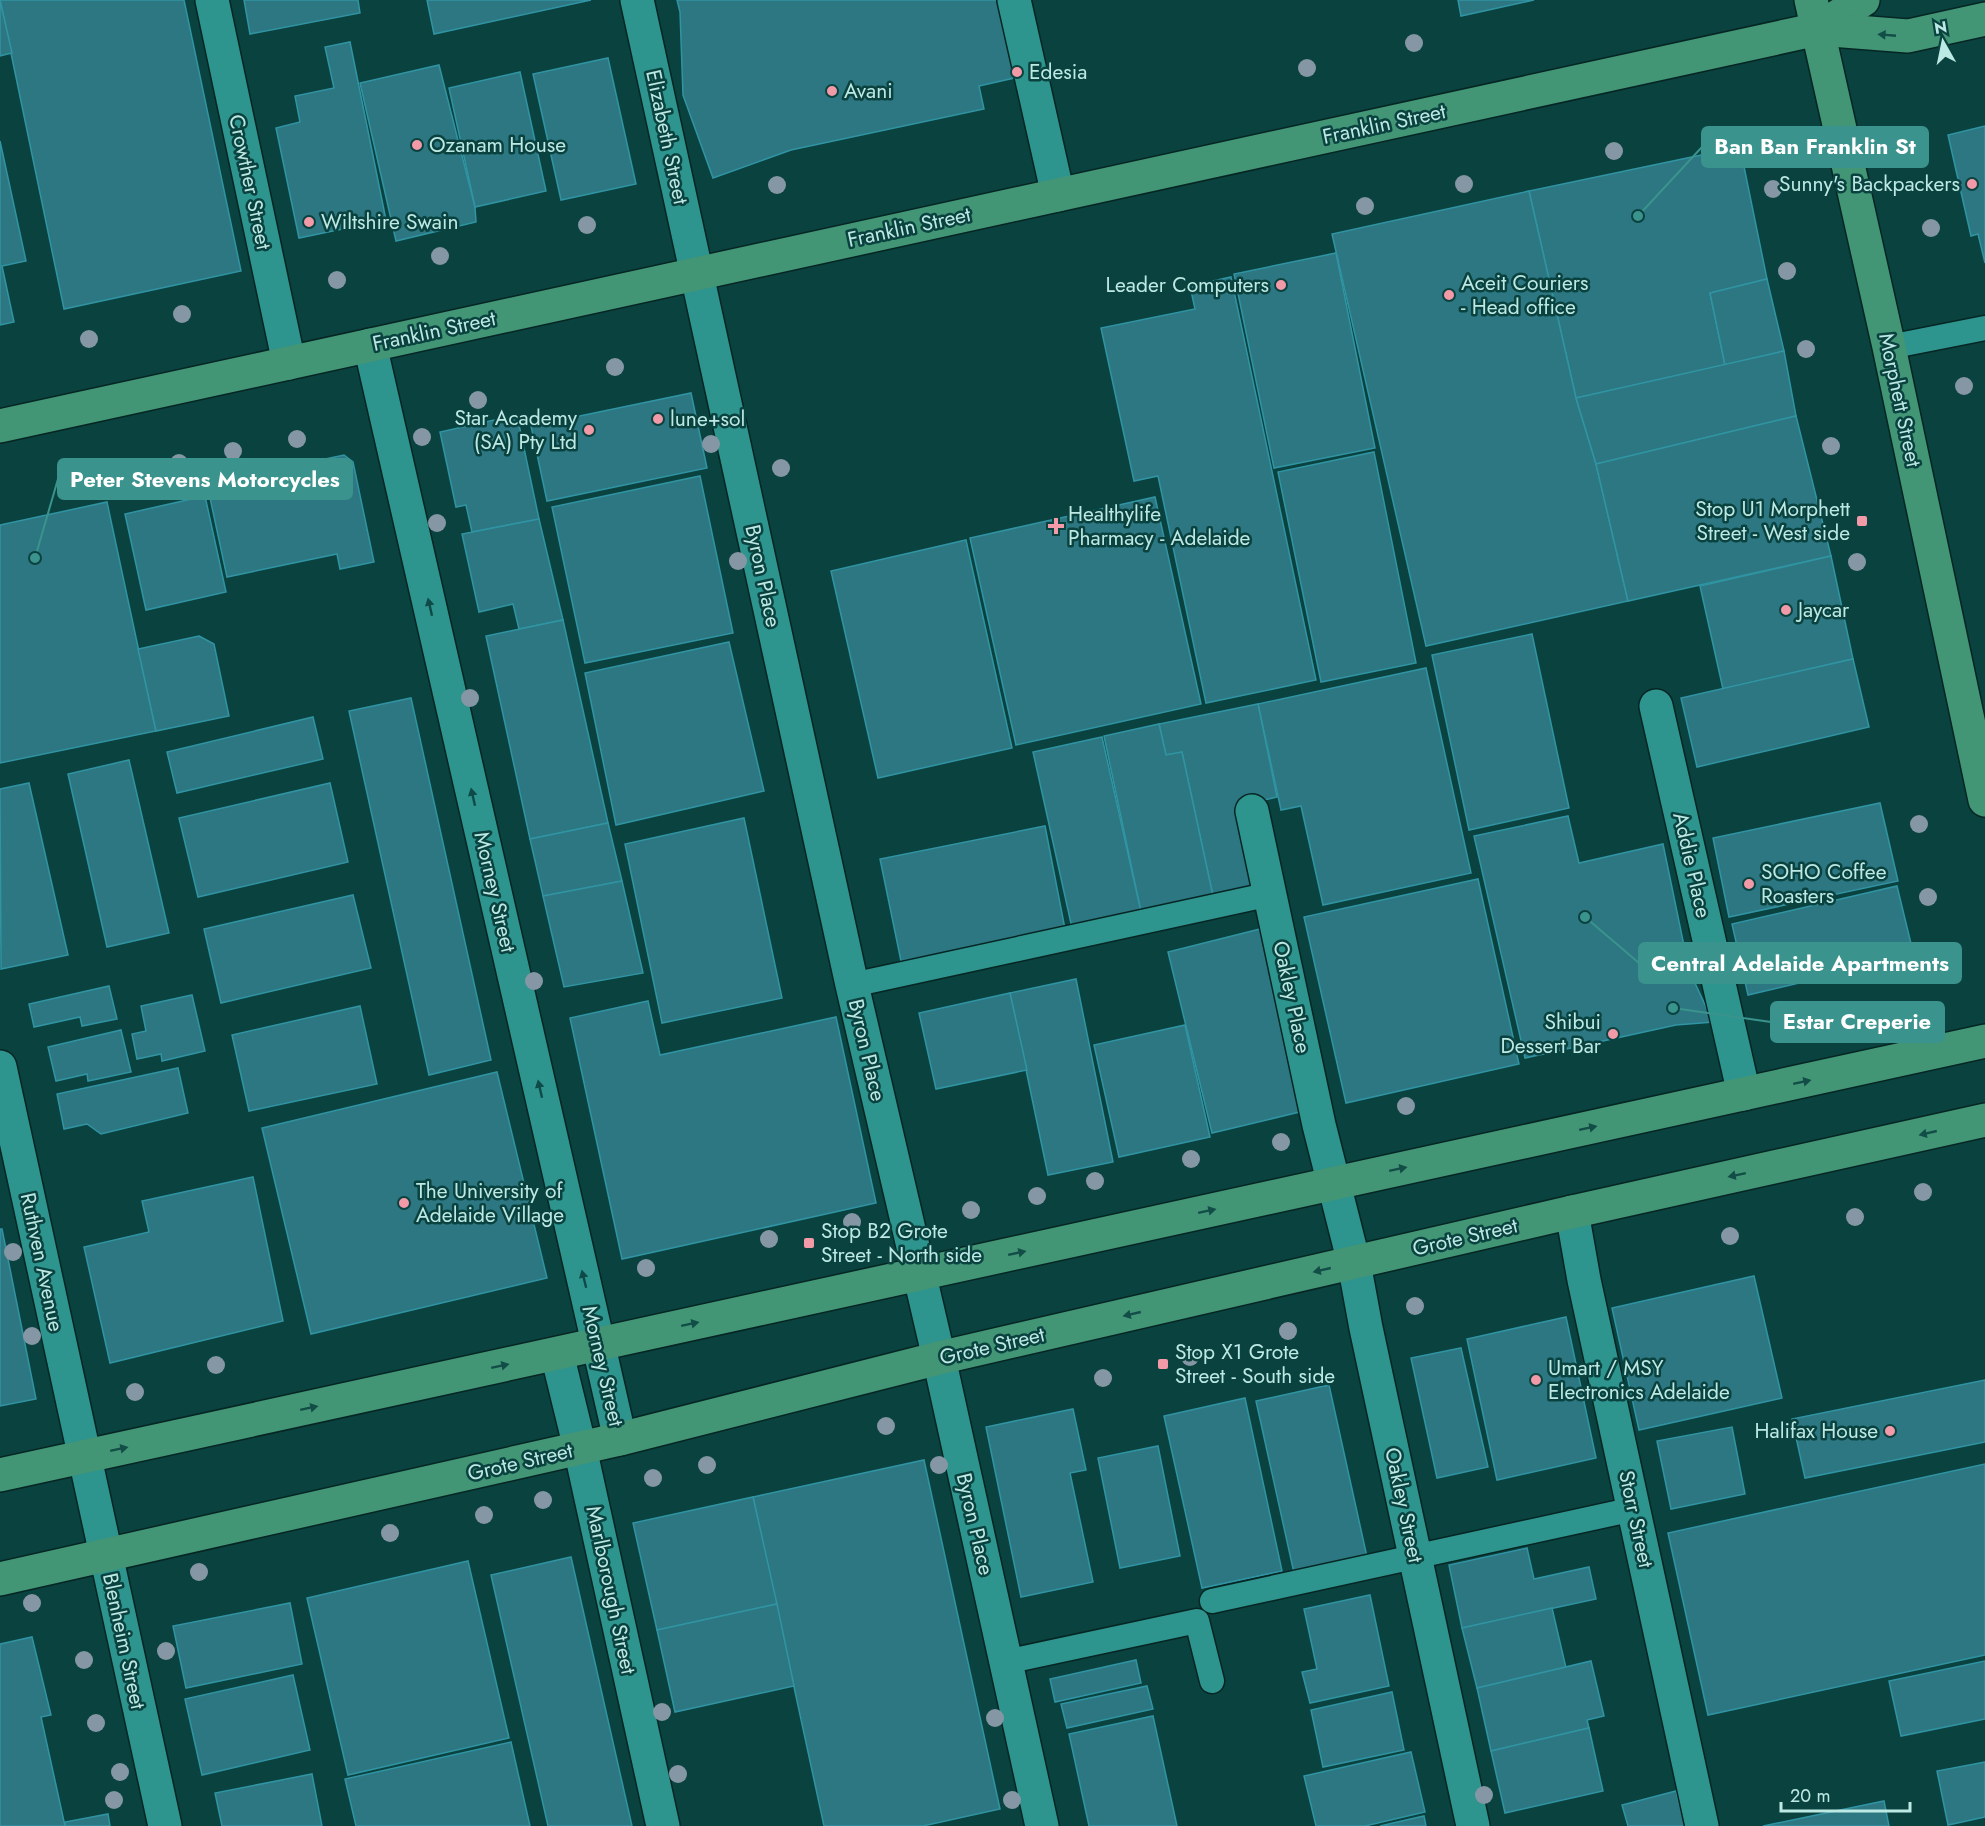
<svg xmlns="http://www.w3.org/2000/svg" width="1985" height="1826" font-family="Jost,sans-serif">
<rect width="100%" height="100%" fill="#0a423f"/>
<!-- building -->
<g fill="#2d7782" stroke="#3094a3" stroke-width="1.5">
<path d="M0 0H184L241 271 64 309Z"/>
<path d="M0 0 12 53 0 56Z"/>
<path d="M244 0H358L360 13 250 34Z"/>
<path d="M427 0H591L434 34Z"/>
<path d="M677 0H1002L1023 76 979 86 984 109 791 150 713 178 683 95 680 12Z"/>
<path d="M1458 0H1534L1461 16Z"/>
<path d="M350 42 386 220 299 238 276 128 300 122 295 96 334 88 325 47Z"/>
<path d="M608 58 636 184 561 200 533 74Z"/>
<path d="M439 65 475 207 476 222 396 241 360 83Z"/>
<path d="M520 72 546 191 475 207 449 88Z"/>
<path d="M1985 126V263L1978 234 1971 236 1948 135Z"/>
<path d="M0 141 26 261 2 266 14 322 0 325Z"/>
<path d="M1740 147 1767 279 1710 293 1725 365 1576 398 1529 191Z"/>
<path d="M1529 191 1576 398 1596 464 1628 601 1426 646 1332 234Z"/>
<path d="M1336 253 1375 448 1274 468 1234 274Z"/>
<path d="M1231 277 1316 680 1206 703 1158 476 1134 481 1101 328 1195 309 1190 286Z"/>
<path d="M1767 279 1784 351 1725 365 1710 293Z"/>
<path d="M1784 351 1796 416 1596 464 1576 398Z"/>
<path d="M691 393 707 468 547 501 531 426Z"/>
<path d="M517 415 539 519 472 532 466 505 456 507 440 432Z"/>
<path d="M1796 416 1831 556 1628 601 1596 464Z"/>
<path d="M1374 452 1416 663 1321 682 1278 472Z"/>
<path d="M344 455 353 462 374 562 340 569 337 554 227 577 207 484Z"/>
<path d="M700 476 733 633 585 663 552 507Z"/>
<path d="M205 496 226 592 146 610 125 514Z"/>
<path d="M1155 497 1201 704 1016 745 970 538Z"/>
<path d="M107 502 156 731 0 763V525Z"/>
<path d="M539 519 563 620 519 629 513 604 479 612 462 534Z"/>
<path d="M966 540 1012 748 878 778 831 571Z"/>
<path d="M1831 556 1853 659 1723 689 1700 586Z"/>
<path d="M563 620 608 823 530 839 486 636Z"/>
<path d="M1532 634 1569 808 1469 830 1432 655Z"/>
<path d="M199 636 214 644 229 716 156 731 138 649Z"/>
<path d="M729 642 764 791 616 825 585 673Z"/>
<path d="M1853 659 1869 727 1697 767 1681 698Z"/>
<path d="M1426 668 1471 873 1323 905 1301 806 1281 810 1258 704Z"/>
<path d="M411 698 491 1060 429 1075 349 711Z"/>
<path d="M1258 704 1277 797 1238 806 1256 887 1213 896 1182 752 1166 755 1159 724Z"/>
<path d="M313 717 323 759 177 793 167 752Z"/>
<path d="M1159 724 1166 755 1182 752 1213 896 1141 912 1104 736Z"/>
<path d="M1102 737 1141 912 1072 928 1033 752Z"/>
<path d="M129 760 169 933 107 947 68 774Z"/>
<path d="M29 783 68 955 1 969 0 789Z"/>
<path d="M330 783 348 862 198 897 179 818Z"/>
<path d="M1880 803 1898 881 1729 917 1713 838Z"/>
<path d="M1568 816 1579 863 1663 844 1689 970 1713 1022 1676 1025 1525 1058 1474 836Z"/>
<path d="M744 818 782 998 662 1023 625 844Z"/>
<path d="M608 823 622 881 543 896 530 839Z"/>
<path d="M1045 826 1065 929 901 961 880 859Z"/>
<path d="M1478 879 1519 1064 1346 1103 1304 917Z"/>
<path d="M622 881 643 973 564 987 543 896Z"/>
<path d="M1897 886 1914 956 1748 995 1732 924Z"/>
<path d="M353 895 371 968 221 1003 204 929Z"/>
<path d="M1260 929 1304 1111 1212 1133 1168 952Z"/>
<path d="M1076 979 1113 1162 1048 1175 1010 993Z"/>
<path d="M109 986 117 1019 82 1026 80 1017 34 1027 29 1004Z"/>
<path d="M1010 993 1027 1070 936 1089 919 1013Z"/>
<path d="M192 995 205 1051 162 1061 161 1054 137 1059 132 1034 146 1031 141 1006Z"/>
<path d="M648 1001 660 1055 836 1017 876 1203 622 1259 570 1018Z"/>
<path d="M360 1006 377 1084 249 1111 232 1035Z"/>
<path d="M1185 1025 1210 1137 1119 1157 1094 1045Z"/>
<path d="M121 1030 131 1072 88 1081 87 1074 56 1081 48 1047Z"/>
<path d="M178 1068 188 1113 101 1134 87 1124 64 1129 57 1094Z"/>
<path d="M497 1072 547 1278 311 1334 262 1128Z"/>
<path d="M253 1177 283 1321 110 1363 84 1247 149 1232 142 1201Z"/>
<path d="M0 1229H2L36 1399 0 1406Z"/>
<path d="M1754 1276 1782 1398 1639 1430 1612 1308Z"/>
<path d="M1566 1317 1596 1458 1497 1480 1467 1339Z"/>
<path d="M1461 1348 1488 1467 1437 1478 1411 1358Z"/>
<path d="M1985 1380V1442L1805 1478 1792 1419Z"/>
<path d="M1329 1385 1367 1557 1294 1573 1256 1401Z"/>
<path d="M1245 1398 1282 1571 1202 1588 1164 1416Z"/>
<path d="M1073 1409 1086 1470 1070 1473 1093 1582 1021 1597 986 1427Z"/>
<path d="M1732 1427 1745 1494 1671 1509 1657 1441Z"/>
<path d="M1158 1446 1180 1556 1120 1568 1098 1458Z"/>
<path d="M924 1460 1000 1809 923 1826H824L753 1497Z"/>
<path d="M1985 1464V1655L1708 1715 1668 1533Z"/>
<path d="M753 1497 777 1604 657 1630 633 1523Z"/>
<path d="M1527 1548 1534 1579 1589 1567 1596 1599 1462 1628 1449 1565Z"/>
<path d="M571 1557 632 1826H548L491 1575Z"/>
<path d="M468 1561 509 1738 348 1775 307 1598Z"/>
<path d="M1370 1595 1389 1686 1310 1703 1302 1672 1317 1669 1304 1609Z"/>
<path d="M290 1603 302 1664 186 1688 173 1626Z"/>
<path d="M777 1604 794 1686 675 1712 657 1630Z"/>
<path d="M1552 1608 1566 1668 1477 1688 1462 1628Z"/>
<path d="M32 1637 51 1715 41 1717 65 1826H0V1644Z"/>
<path d="M1136 1660 1141 1683 1055 1702 1050 1679Z"/>
<path d="M1591 1661 1604 1716 1587 1720 1589 1728 1491 1751 1477 1688Z"/>
<path d="M1985 1661V1719L1901 1736 1889 1681Z"/>
<path d="M293 1675 310 1750 202 1775 185 1699Z"/>
<path d="M1147 1686 1153 1709 1067 1728 1061 1704Z"/>
<path d="M1392 1692 1404 1750 1323 1767 1311 1710Z"/>
<path d="M1153 1716 1177 1826H1089L1069 1734Z"/>
<path d="M1589 1728 1603 1791 1505 1813 1491 1751Z"/>
<path d="M511 1742 530 1826H356L345 1779Z"/>
<path d="M1411 1752 1425 1812 1365 1826H1316L1304 1776Z"/>
<path d="M1985 1762V1817L1948 1825 1937 1771Z"/>
<path d="M312 1774 322 1826H222L215 1793Z"/>
<path d="M1676 1791 1685 1826H1628L1622 1805Z"/>
<path d="M1884 1801 1889 1826H1763Z"/>
<path d="M108 1814 110 1826H65V1822Z"/>
<path d="M1424 1816 1426 1826H1380Z"/>
</g>
<g fill="none" stroke-linecap="round" stroke-linejoin="round">
<!-- lane casing -->
<g stroke="#062624" stroke-width="27">
<g id="lane">
<path d="M1889 347 1985 328"/>
<path d="M852 985 1271 894"/>
<path d="M1212 1601 1634 1509"/>
<path d="M1005 1662 1197 1621 1212 1681"/>
</g>
</g>
<!-- street casing -->
<g stroke="#062624" stroke-width="36">
<g id="street">
<path d="M212 0 289 363"/>
<path d="M637 0 852 985 939 1358 1042 1826"/>
<path d="M1014 0 1058 195"/>
<path d="M370 345 620 1439"/>
<path d="M1656 706 1744 1094"/>
<path d="M1252 811 1319 1125 1354 1263 1366 1328 1473 1826"/>
<path d="M0 1067 165 1826"/>
<path d="M1572 1212 1584 1280 1702 1826"/>
<path d="M557 1354 580 1448 663 1826"/>
</g>
</g>
<!-- secondary casing -->
<g stroke="#062624" stroke-width="36">
<g id="secondary">
<path d="M1811 0 1889 347 1985 800"/>
<path d="M1818 29 1863 0"/>
<path d="M0 426 1818 29 1908 36 1985 19"/>
<path d="M0 1475 1985 1041"/>
<path d="M0 1579 620 1439 939 1358 1572 1212 1985 1120"/>
</g>
</g>
<!-- lane -->
<use href="#lane" stroke="#2e948e" stroke-width="24"/>
<!-- street -->
<use href="#street" stroke="#2e948e" stroke-width="33"/>
<!-- secondary -->
<use href="#secondary" stroke="#429575" stroke-width="33"/>
</g>
<!-- trees -->
<g fill="#8597a4">
<circle cx="1414" cy="43" r="9"/>
<circle cx="1307" cy="68" r="9"/>
<circle cx="1614" cy="151" r="9"/>
<circle cx="1464" cy="184" r="9"/>
<circle cx="777" cy="185" r="9"/>
<circle cx="1773" cy="189" r="9"/>
<circle cx="1365" cy="206" r="9"/>
<circle cx="587" cy="225" r="9"/>
<circle cx="1931" cy="228" r="9"/>
<circle cx="440" cy="256" r="9"/>
<circle cx="1787" cy="271" r="9"/>
<circle cx="337" cy="280" r="9"/>
<circle cx="182" cy="314" r="9"/>
<circle cx="89" cy="339" r="9"/>
<circle cx="1806" cy="349" r="9"/>
<circle cx="615" cy="367" r="9"/>
<circle cx="1964" cy="386" r="9"/>
<circle cx="478" cy="400" r="9"/>
<circle cx="422" cy="437" r="9"/>
<circle cx="297" cy="439" r="9"/>
<circle cx="711" cy="444" r="9"/>
<circle cx="1831" cy="446" r="9"/>
<circle cx="233" cy="451" r="9"/>
<circle cx="179" cy="463" r="9"/>
<circle cx="781" cy="468" r="9"/>
<circle cx="437" cy="523" r="9"/>
<circle cx="738" cy="561" r="9"/>
<circle cx="1857" cy="562" r="9"/>
<circle cx="470" cy="698" r="9"/>
<circle cx="1919" cy="824" r="9"/>
<circle cx="1928" cy="897" r="9"/>
<circle cx="534" cy="981" r="9"/>
<circle cx="1779" cy="1029" r="9"/>
<circle cx="1406" cy="1106" r="9"/>
<circle cx="1281" cy="1142" r="9"/>
<circle cx="1191" cy="1159" r="9"/>
<circle cx="1095" cy="1181" r="9"/>
<circle cx="1923" cy="1192" r="9"/>
<circle cx="1037" cy="1196" r="9"/>
<circle cx="971" cy="1210" r="9"/>
<circle cx="1855" cy="1217" r="9"/>
<circle cx="852" cy="1222" r="9"/>
<circle cx="1730" cy="1236" r="9"/>
<circle cx="769" cy="1239" r="9"/>
<circle cx="13" cy="1252" r="9"/>
<circle cx="646" cy="1268" r="9"/>
<circle cx="1415" cy="1306" r="9"/>
<circle cx="1288" cy="1331" r="9"/>
<circle cx="32" cy="1336" r="9"/>
<circle cx="1190" cy="1357" r="9"/>
<circle cx="216" cy="1365" r="9"/>
<circle cx="1103" cy="1378" r="9"/>
<circle cx="135" cy="1392" r="9"/>
<circle cx="886" cy="1426" r="9"/>
<circle cx="707" cy="1465" r="9"/>
<circle cx="939" cy="1465" r="9"/>
<circle cx="653" cy="1478" r="9"/>
<circle cx="543" cy="1500" r="9"/>
<circle cx="484" cy="1515" r="9"/>
<circle cx="390" cy="1533" r="9"/>
<circle cx="199" cy="1572" r="9"/>
<circle cx="32" cy="1603" r="9"/>
<circle cx="166" cy="1651" r="9"/>
<circle cx="84" cy="1660" r="9"/>
<circle cx="662" cy="1712" r="9"/>
<circle cx="995" cy="1718" r="9"/>
<circle cx="96" cy="1723" r="9"/>
<circle cx="120" cy="1772" r="9"/>
<circle cx="678" cy="1774" r="9"/>
<circle cx="1484" cy="1795" r="9"/>
<circle cx="114" cy="1800" r="9"/>
<circle cx="1012" cy="1800" r="9"/>
</g>
<!-- one-way arrows -->
<defs><path id="oneway-solid" d="M-6-.8H1V-3.2L6.5 0L1 3.2V.8H-6Z" transform="scale(1.5)"/></defs>
<g fill="#124e47">
<use href="#oneway-solid" transform="translate(1887 35) rotate(-175)"/>
<use href="#oneway-solid" transform="translate(1802 1082) rotate(-12)"/>
<use href="#oneway-solid" transform="translate(1588 1128) rotate(-12)"/>
<use href="#oneway-solid" transform="translate(1928 1133) rotate(167)"/>
<use href="#oneway-solid" transform="translate(1398 1169) rotate(-12)"/>
<use href="#oneway-solid" transform="translate(1737 1175) rotate(168)"/>
<use href="#oneway-solid" transform="translate(1207 1211) rotate(-12)"/>
<use href="#oneway-solid" transform="translate(1017 1253) rotate(-12)"/>
<use href="#oneway-solid" transform="translate(1322 1270) rotate(167)"/>
<use href="#oneway-solid" transform="translate(1132 1314) rotate(167)"/>
<use href="#oneway-solid" transform="translate(690 1324) rotate(-12)"/>
<use href="#oneway-solid" transform="translate(500 1366) rotate(-12)"/>
<use href="#oneway-solid" transform="translate(309 1408) rotate(-12)"/>
<use href="#oneway-solid" transform="translate(119 1449) rotate(-12)"/>
</g>
<g fill="#0e4a47">
<use href="#oneway-solid" transform="translate(430 607) rotate(-103)"/>
<use href="#oneway-solid" transform="translate(473 797) rotate(-103)"/>
<use href="#oneway-solid" transform="translate(540 1089) rotate(-103)"/>
<use href="#oneway-solid" transform="translate(584 1279) rotate(-104)"/>
</g>
<!-- markers -->
<g fill="#f39aa9" stroke="#0a423f" stroke-width="2">
<circle cx="1017" cy="72" r="6"/>
<circle cx="832" cy="91" r="6"/>
<circle cx="417" cy="145" r="6"/>
<circle cx="1972" cy="184" r="6"/>
<circle cx="309" cy="222" r="6"/>
<circle cx="1281" cy="285" r="6"/>
<circle cx="1449" cy="295" r="6"/>
<circle cx="658" cy="419" r="6"/>
<circle cx="589" cy="430" r="6"/>
<rect x="1856" y="515" width="12" height="12" rx="3"/>
<path d="M1053 517h6v6h6v6h-6v6h-6v-6h-6v-6h6z"/>
<circle cx="1786" cy="610" r="6"/>
<circle cx="1749" cy="884" r="6"/>
<circle cx="1613" cy="1034" r="6"/>
<circle cx="404" cy="1203" r="6"/>
<rect x="803" y="1237" width="12" height="12" rx="3"/>
<rect x="1157" y="1358" width="12" height="12" rx="3"/>
<circle cx="1536" cy="1380" r="6"/>
<circle cx="1890" cy="1431" r="6"/>
</g>
<g text-anchor="middle" stroke-width="5" stroke-linejoin="round" paint-order="stroke">
<!-- poi labels -->
<g font-size="21" fill="#bde9e5" stroke="#0a423f" text-anchor="start">
<text x="1029" y="79">Edesia</text>
<text x="844" y="98">Avani</text>
<text x="429" y="152">Ozanam House</text>
<text x="1960" y="191" text-anchor="end">Sunny's Backpackers</text>
<text x="321" y="229">Wiltshire Swain</text>
<text x="1461" y="290">Aceit Couriers<tspan x="1461" dy="24">- Head office</tspan></text>
<text x="1269" y="292" text-anchor="end">Leader Computers</text>
<text x="577" y="425" text-anchor="end">Star Academy<tspan x="577" dy="24">(SA) Pty Ltd</tspan></text>
<text x="670" y="426">lune+sol</text>
<text x="1850" y="516" text-anchor="end">Stop U1 Morphett<tspan x="1850" dy="24">Street - West side</tspan></text>
<text x="1068" y="521">Healthylife<tspan x="1068" dy="24">Pharmacy - Adelaide</tspan></text>
<text x="1798" y="617">Jaycar</text>
<text x="1761" y="879">SOHO Coffee<tspan x="1761" dy="24">Roasters</tspan></text>
<text x="1601" y="1029" text-anchor="end">Shibui<tspan x="1601" dy="24">Dessert Bar</tspan></text>
<text x="416" y="1198">The University of<tspan x="416" dy="24">Adelaide Village</tspan></text>
<text x="821" y="1238">Stop B2 Grote<tspan x="821" dy="24">Street - North side</tspan></text>
<text x="1175" y="1359">Stop X1 Grote<tspan x="1175" dy="24">Street - South side</tspan></text>
<text x="1548" y="1375">Umart / MSY<tspan x="1548" dy="24">Electronics Adelaide</tspan></text>
<text x="1878" y="1438" text-anchor="end">Halifax House</text>
</g>
<!-- street labels -->
<g font-size="21" fill="#bde9e5" stroke="#0a423f">
<text transform="translate(1384 124) rotate(-12)" y="7">Franklin Street</text>
<text transform="translate(667 137) rotate(78)" y="7">Elizabeth Street</text>
<text transform="translate(250 182) rotate(78)" y="7">Crowther Street</text>
<text transform="translate(909 227) rotate(-12)" y="7">Franklin Street</text>
<text transform="translate(434 331) rotate(-12)" y="7">Franklin Street</text>
<text transform="translate(1900 400) rotate(78)" y="7">Morphett Street</text>
<text transform="translate(763 576) rotate(78)" y="7">Byron Place</text>
<text transform="translate(1692 865) rotate(77)" y="7">Addie Place</text>
<text transform="translate(495 892) rotate(77)" y="7">Morney Street</text>
<text transform="translate(1292 997) rotate(78)" y="7">Oakley Place</text>
<text transform="translate(867 1050) rotate(77)" y="7">Byron Place</text>
<text transform="translate(1465 1237) rotate(-13)" y="7">Grote Street</text>
<text transform="translate(42 1262) rotate(78)" y="7">Ruthven Avenue</text>
<text transform="translate(992 1346) rotate(-13)" y="7">Grote Street</text>
<text transform="translate(603 1366) rotate(77)" y="7">Morney Street</text>
<text transform="translate(520 1462) rotate(-13)" y="7">Grote Street</text>
<text transform="translate(1404 1505) rotate(78)" y="7">Oakley Street</text>
<text transform="translate(1636 1519) rotate(78)" y="7">Storr Street</text>
<text transform="translate(975 1524) rotate(77)" y="7">Byron Place</text>
<text transform="translate(611 1590) rotate(78)" y="7">Marlborough Street</text>
<text transform="translate(124 1641) rotate(78)" y="7">Blenheim Street</text>
</g>
</g>
<!-- callouts -->
<path fill="none" stroke="#3a938c" stroke-width="2" d="M1638 216L1702 147M35 558L58 479M1585 917L1639 963M1673 1008L1771 1022"/>
<g fill="#3a938c" stroke="#0a423f" stroke-width="2">
<circle cx="1638" cy="216" r="6"/>
<circle cx="35" cy="558" r="6"/>
<circle cx="1585" cy="917" r="6"/>
<circle cx="1673" cy="1008" r="6"/>
</g>
<g fill="#3a938c" stroke="#3a938c" stroke-width="2">
<rect x="1702" y="127" width="226" height="40" rx="6"/>
<rect x="58" y="459" width="294" height="40" rx="6"/>
<rect x="1639" y="943" width="322" height="40" rx="6"/>
<rect x="1771" y="1002" width="173" height="40" rx="6"/>
</g>
<g font-size="22" text-anchor="middle" font-weight="bold" fill="#fff">
<text x="1815" y="154">Ban Ban Franklin St</text>
<text x="205" y="487">Peter Stevens Motorcycles</text>
<text x="1800" y="971">Central Adelaide Apartments</text>
<text x="1857" y="1029">Estar Creperie</text>
</g>
<!-- north arrow -->
<g transform="translate(1943 42) rotate(351)" stroke="#0a423f" stroke-width="4.5" paint-order="stroke">
<path d="M0-4.5L10 22L0 15L-10 22Z" fill="#bde9e5"/>
<text y="-9" font-size="16" font-weight="bold" text-anchor="middle" fill="#bde9e5">N</text>
</g>
<!-- scale -->
<path d="M1781 1802v9h129v-9" fill="none" stroke="#bde9e5" stroke-width="3"/>
<text x="1790" y="1802" font-size="18" fill="#bde9e5" stroke="#0a423f" stroke-width="4.5" paint-order="stroke">20 m</text>
</svg>
